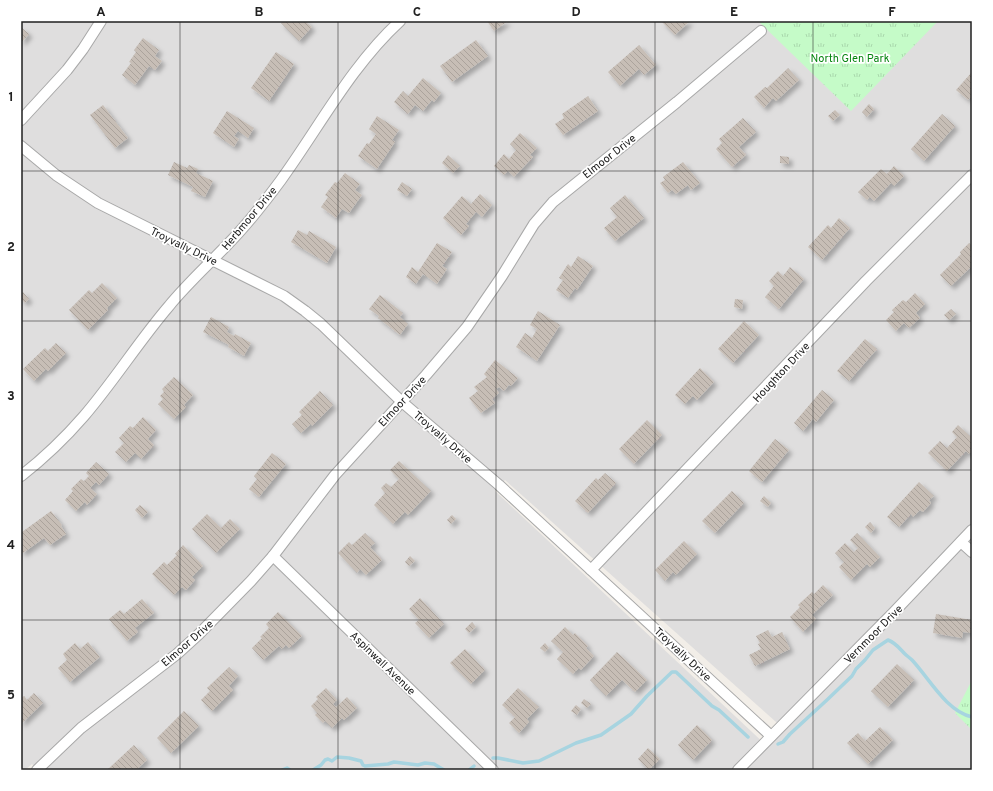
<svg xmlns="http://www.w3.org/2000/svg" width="993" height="791" font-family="Overpass,sans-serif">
<defs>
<pattern id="park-tufts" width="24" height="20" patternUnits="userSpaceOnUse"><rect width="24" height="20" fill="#c5fbc8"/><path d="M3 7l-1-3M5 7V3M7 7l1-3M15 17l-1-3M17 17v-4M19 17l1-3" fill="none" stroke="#a9d7ac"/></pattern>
<pattern id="building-back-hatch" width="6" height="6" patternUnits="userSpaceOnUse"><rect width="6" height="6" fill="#c7beb6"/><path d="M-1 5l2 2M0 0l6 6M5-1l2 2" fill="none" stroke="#aba39c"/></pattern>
<filter id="shadow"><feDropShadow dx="3.5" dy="3.5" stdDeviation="2" flood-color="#0004"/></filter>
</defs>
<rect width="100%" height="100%" fill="#f2eee8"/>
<!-- residential -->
<path fill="#dfdede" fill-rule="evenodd" d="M21 21H972V770H38L32 764 25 770H21ZM505 480 785 730 768 747 495 491Z"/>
<!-- park -->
<g fill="url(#park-tufts)">
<path d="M758 21H938L851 111Z"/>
<path d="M972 680V730L955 713Z"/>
</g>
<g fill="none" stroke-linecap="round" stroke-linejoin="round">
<!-- stream -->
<g stroke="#a7d4e0" stroke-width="3.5">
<path d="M778 744 783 742 790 734 828 699 852 676 856 669 865 660 873 650 888 640C896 643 899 648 905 654 907 656 910 658 912 660 929 678 946 711 972 717"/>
<path d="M493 758H498L523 763 539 761 576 743 601 735 631 714 647 696 672 672H676L712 706 719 710 748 737"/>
<path d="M282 770 287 768 290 770"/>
<path d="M313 770 321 765 325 760 328 759 332 761 337 757 349 758 361 761 363 765 365 766 388 764 394 762 418 765 425 763 434 764 444 770"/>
<path d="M469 770 474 766"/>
</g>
</g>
<!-- building -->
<g fill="url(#building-back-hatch)" filter="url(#shadow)">
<path d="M283 21H308L307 23 312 27 299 41 281 23Z"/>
<path d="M487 21H508L494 31Z"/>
<path d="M661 21H690L675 35Z"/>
<path d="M21 27 29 34 21 43Z"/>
<path d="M143 38 159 50 155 56 162 61 155 70 149 66 135 85 122 75 131 63 129 62 136 52 134 50Z"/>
<path d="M476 40 488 56 452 82 440 66Z"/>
<path d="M639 45 656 65 644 75 639 69 620 86 608 72Z"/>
<path d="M276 52 294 64 269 101 251 88Z"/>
<path d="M788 68 799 80 776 101 773 98 764 108 754 97 765 87 767 88Z"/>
<path d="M972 72V96L968 100 956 90Z"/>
<path d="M423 78 441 93 434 102 432 100 423 111 415 105 408 114 394 102 403 91 408 96Z"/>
<path d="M588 96 598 111 563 135 555 124 564 118 562 114Z"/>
<path d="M869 104 874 109 867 117 862 112Z"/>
<path d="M103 105 128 138 115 148 90 115Z"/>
<path d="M835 110 840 115 833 121 828 116Z"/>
<path d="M227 111 254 128 248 138 238 131 234 136 239 139 234 147 213 133Z"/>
<path d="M942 114 955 126 924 161 911 149Z"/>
<path d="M377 116 399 130 392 140 395 142 377 169 358 156 367 143 369 144 376 134 369 129Z"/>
<path d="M743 118 756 132 739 147 746 155 732 167 716 149 722 143 719 139Z"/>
<path d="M520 133 537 148 530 155 533 157 514 177 508 171 504 175 494 166 504 154 509 159 516 150 510 144Z"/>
<path d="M448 155 460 166 453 173 442 163Z"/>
<path d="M780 156 789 157V164L780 163Z"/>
<path d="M174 162 187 168 189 165 198 169 196 173 213 181 205 197 191 191 193 187 168 175Z"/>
<path d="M683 162 700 183 691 190 688 185 676 194 672 190 668 193 660 183 665 180 663 177Z"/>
<path d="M894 166 904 176 894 186 891 183 874 201 870 197 867 200 858 192 881 169 887 174Z"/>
<path d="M345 173 360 184 355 190 362 195 349 213 342 209 336 218 321 207 328 197 325 195 335 182 337 183Z"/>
<path d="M402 182 412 189 407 196 397 190Z"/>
<path d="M480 194 492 205 482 217 476 212 466 224 469 226 461 235 443 218 462 196 471 204Z"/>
<path d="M625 195 644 218 615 241 604 228 617 217 610 208Z"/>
<path d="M839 218 850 228 822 260 808 247 828 225 831 228Z"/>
<path d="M298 230 307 235 309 231 336 247 327 263 291 242Z"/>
<path d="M437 243 452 252 442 266 447 269 437 284 423 274 416 284 406 277 412 267 418 272Z"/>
<path d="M969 243 972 246V261L971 263 972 266 951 286 940 275 961 254 960 252Z"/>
<path d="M578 256 593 266 577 290 575 288 568 298 556 290 563 280 559 278 568 264 571 267Z"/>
<path d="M790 267 804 279 779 309 765 297 774 286 769 281 778 271 783 276Z"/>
<path d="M102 283 117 298 107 308 108 310 88 330 69 310 89 290 92 293Z"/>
<path d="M23 292 29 299 25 303 21 299V294Z"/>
<path d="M915 293 925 304 916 313 920 318 909 328 904 323 896 331 886 320 894 312 892 310 903 300 906 302Z"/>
<path d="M380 295 403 313 400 317 408 324 400 335 378 318 379 316 369 309Z"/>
<path d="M735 299 743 300 742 309 734 307Z"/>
<path d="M951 309 956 314 949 320 944 315Z"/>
<path d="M538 311 560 325 537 361 516 347 525 333 532 338 537 329 530 325Z"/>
<path d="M211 317 229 327 227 332 234 336 235 334 251 343 244 356 228 347 229 345 203 332Z"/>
<path d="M744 321 759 335 733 363 718 349Z"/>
<path d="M865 339 877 349 849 381 837 371Z"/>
<path d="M56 343 66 353 48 371 46 369 34 381 23 369 45 348 48 351Z"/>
<path d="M495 360 518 378 511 386 509 385 504 391 499 387 496 389 499 393 492 399 495 403 481 413 469 398 478 391 474 387 487 377 484 374Z"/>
<path d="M700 368 714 382 697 400 693 396 685 404 675 395Z"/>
<path d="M174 377 193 395 184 405 186 407 174 419 158 404 163 399 160 396 164 392 162 389Z"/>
<path d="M822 390 834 400 816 422 813 419 803 431 794 423Z"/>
<path d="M320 391 333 405 312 426 311 424 301 433 292 424 302 415 299 412Z"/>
<path d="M143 417 156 430 148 439 154 445 141 459 135 453 126 462 115 452 124 443 119 438 130 426 133 428Z"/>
<path d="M647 420 662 435 634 464 619 449Z"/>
<path d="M958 425 972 438V451L969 454 966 451 947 471 928 453 940 441 947 448 957 437 952 432Z"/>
<path d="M775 439 789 450 762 482 749 471Z"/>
<path d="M272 453 286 464 259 497 249 489 257 479 254 476Z"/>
<path d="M399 461 431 491 408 515 405 512 393 524 374 505 385 493 381 488 386 483 391 487 399 479 390 470Z"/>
<path d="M96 462 109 474 99 485 96 482 90 488 97 494 87 505 85 502 76 511 65 500 73 491 71 489 81 479 84 481 89 476 86 473Z"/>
<path d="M605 473 616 483 588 513 575 501 596 478 598 480Z"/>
<path d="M919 482 934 496 929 500 931 503 923 512 920 510 913 517 911 514 899 527 887 517Z"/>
<path d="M732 491 744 503 715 533 702 521Z"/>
<path d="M764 496 771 503 768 507 760 501Z"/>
<path d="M140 505 148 512 142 518 135 510Z"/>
<path d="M51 511 62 525 61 526 66 534 50 545 44 538 23 553 21 551V530L22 532Z"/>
<path d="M207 514 221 528 230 519 240 529 216 553 192 529Z"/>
<path d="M452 515 456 519 451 524 447 520Z"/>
<path d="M870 522 875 528 871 533 865 527Z"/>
<path d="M365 533 375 543 370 547 382 560 366 575 360 569 357 573 338 553 349 542 352 545Z"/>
<path d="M857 533 880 557 870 567 867 564 851 580 839 567 844 562 835 553 845 543 854 552 858 548 850 540Z"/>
<path d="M684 541 697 554 676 575 673 572 665 581 655 570Z"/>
<path d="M183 545 203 566 192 577 195 580 186 590 182 587 174 595 152 574 164 562 167 565 177 555 175 554Z"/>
<path d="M410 556 415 561 409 566 405 562Z"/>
<path d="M823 585 833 595 812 615 816 619 803 632 790 617 800 607 798 605 812 592 814 594Z"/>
<path d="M420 598 444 624 429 638 415 623 419 620 409 609Z"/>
<path d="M142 599 154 613 135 628 138 632 127 641 109 619 120 610 124 614Z"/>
<path d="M278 612 302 636 289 648 286 645 282 649 279 646 263 660 252 648 262 638 260 637 269 628 266 624Z"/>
<path d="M936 614 972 620V633L963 632 962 638 933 633Z"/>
<path d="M472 622 476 627 469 633 465 629Z"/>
<path d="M565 627 573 635 575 633 588 646 586 648 594 656 581 670 579 668 573 674 557 659 563 652 551 641Z"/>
<path d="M768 630 772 637 782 632 790 649 755 666 749 655 761 649 758 644 760 643 756 636Z"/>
<path d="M88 642 100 657 70 682 58 668 67 660 63 654 75 643 80 649Z"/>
<path d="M545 643 549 648 545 652 540 648Z"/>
<path d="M465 649 485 670 471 684 450 663Z"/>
<path d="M617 652 647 680 635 692 622 680 606 696 590 680Z"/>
<path d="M897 664 914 680 888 707 871 691Z"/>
<path d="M229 667 238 676 229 686 233 690 212 711 201 700 210 691 207 688Z"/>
<path d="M326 688 337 700 333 704 336 707 347 697 357 708 344 720 342 718 332 728 325 721 323 723 315 715 317 713 311 706 318 699 316 697Z"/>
<path d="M518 688 539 707 527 719 529 722 519 733 509 723 515 717 502 705Z"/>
<path d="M34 693 43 703 21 724V698L24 696 27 700Z"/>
<path d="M584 699 591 704 587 708 581 703Z"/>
<path d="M576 705 581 709 577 715 571 711Z"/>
<path d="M184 711 199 726 171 753 157 738Z"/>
<path d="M697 725 712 740 693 760 678 745Z"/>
<path d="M880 727 893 740 868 764 847 743 858 733 865 741Z"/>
<path d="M134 745 147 760 136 770H107Z"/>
<path d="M648 748 660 759 649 770 638 759Z"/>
</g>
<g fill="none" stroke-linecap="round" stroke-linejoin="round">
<!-- minor casing -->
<g stroke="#a8a8a8" stroke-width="12">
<g id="minor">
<path d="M21 120 67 70 83 49 101 21"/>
<path d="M21 146 56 175 98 203 284 296 305 311 321 324 402 402 499 485 771 736"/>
<path d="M21 476C44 458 65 438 84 416 114 381 139 341 169 306 187 284 208 265 227 245 247 225 264 203 281 180 320 126 351 66 400 21"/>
<path d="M961 542 972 552"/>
<path d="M273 556 493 770"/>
<path d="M591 570 866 281 972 175"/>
<path d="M37 770 81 728 177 654 199 634 251 581 273 556 335 475 426 375 467 327 502 276 534 224 553 202 677 102 761 31"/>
<path d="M738 770 894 612 972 530"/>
</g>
</g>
<!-- minor -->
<use href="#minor" stroke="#fff" stroke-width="10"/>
</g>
<!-- grid -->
<path fill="none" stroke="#212121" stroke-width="1" stroke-opacity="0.55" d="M180 21V770M338 21V770M496 21V770M655 21V770M813 21V770M21 171H972M21 321H972M21 470H972M21 620H972"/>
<g text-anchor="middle" stroke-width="3.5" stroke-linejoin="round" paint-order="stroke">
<!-- park labels -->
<g font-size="11" fill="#088611" stroke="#fff">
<text x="850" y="62">North Glen Park</text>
</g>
<!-- street labels -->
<g font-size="11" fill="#212121" stroke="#fff">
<text transform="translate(609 156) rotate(-38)" y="4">Elmoor Drive</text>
<text transform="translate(249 218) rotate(-50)" y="4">Herbmoor Drive</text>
<text transform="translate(184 246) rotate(26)" y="4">Troyvally Drive</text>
<text transform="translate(781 372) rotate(-47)" y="4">Houghton Drive</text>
<text transform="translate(402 401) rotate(-47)" y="4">Elmoor Drive</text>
<text transform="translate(443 437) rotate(41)" y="4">Troyvally Drive</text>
<text transform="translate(873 634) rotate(-45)" y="4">Vernmoor Drive</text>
<text transform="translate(187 643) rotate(-41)" y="4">Elmoor Drive</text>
<text transform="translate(683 654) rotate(43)" y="4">Troyvally Drive</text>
<text transform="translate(383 663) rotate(44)" y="4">Aspinwall Avenue</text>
</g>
</g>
<!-- border -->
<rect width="993" height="791" fill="none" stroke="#ffffff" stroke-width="44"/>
<rect x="22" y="22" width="949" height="747" fill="none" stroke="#212121" stroke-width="1.5"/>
<g font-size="13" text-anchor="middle" font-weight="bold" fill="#212121">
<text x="101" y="16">A</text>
<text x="259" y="16">B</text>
<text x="417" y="16">C</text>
<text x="576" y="16">D</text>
<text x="734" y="16">E</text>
<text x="892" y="16">F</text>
<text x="11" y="101">1</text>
<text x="11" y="251">2</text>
<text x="11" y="400">3</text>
<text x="11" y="549">4</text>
<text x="11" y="699">5</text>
</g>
</svg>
